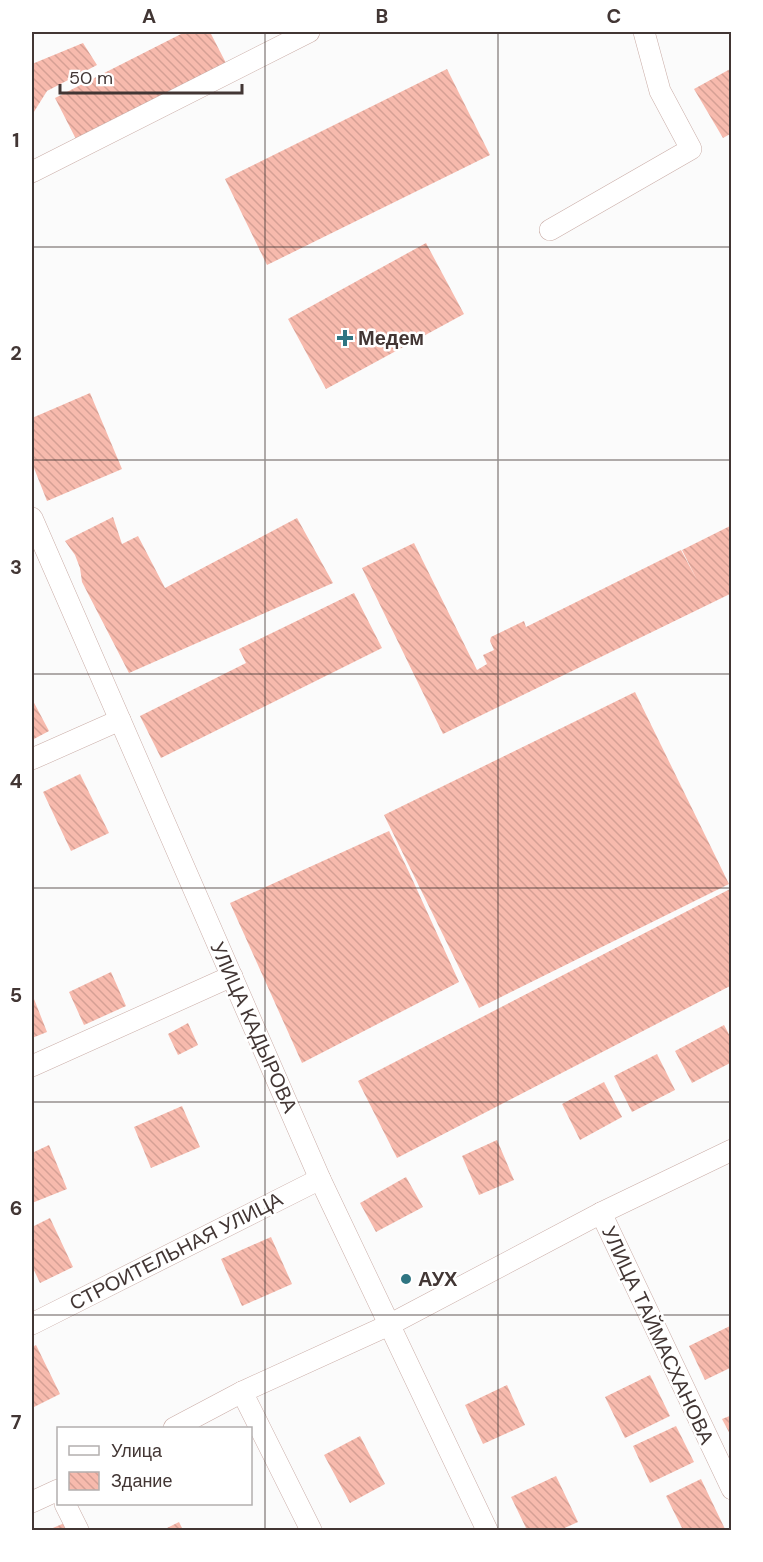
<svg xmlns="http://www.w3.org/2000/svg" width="763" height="1562" font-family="'DM Sans',sans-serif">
<defs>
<pattern id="building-back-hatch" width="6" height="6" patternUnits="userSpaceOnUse" patternTransform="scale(1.5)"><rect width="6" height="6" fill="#f7baad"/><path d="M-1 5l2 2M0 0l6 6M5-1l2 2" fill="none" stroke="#d5a095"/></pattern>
</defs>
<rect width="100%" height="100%" fill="#fbfbfb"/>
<!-- building -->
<g fill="url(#building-back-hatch)">
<path d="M185 32H210L228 67 78 143 55 98Z"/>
<path d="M83 43 97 65 47 91 32 115V64Z"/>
<path d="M732 68V133L723 138 694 89Z"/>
<path d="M447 69 490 155 267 265 225 179Z"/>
<path d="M426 243 464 314 326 389 288 319Z"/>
<path d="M90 393 122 469 47 501 32 463V418Z"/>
<path d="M113 517 122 544 138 536 165 588 297 518 333 583 129 673 82 582 80 568 75 555 65 541Z"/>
<path d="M732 525V593L443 734 362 568 414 543 477 670 487 664 483 655 494 650 490 641 491 637 524 621 526 627 681 550 697 580 682 550Z"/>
<path d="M354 593 382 648 161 758 140 716 246 663 239 649Z"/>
<path d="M635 692 729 884 479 1008 384 815Z"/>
<path d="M32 699 49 731 32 740Z"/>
<path d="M80 774 109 833 71 851 43 792Z"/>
<path d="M389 831 409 872 459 982 302 1063 230 903Z"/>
<path d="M732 888V985L397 1158 358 1081Z"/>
<path d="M111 972 126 1006 84 1025 69 992Z"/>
<path d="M34 999 47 1032 32 1038V1000Z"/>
<path d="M188 1023 198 1045 178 1055 168 1034Z"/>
<path d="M724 1025 732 1040V1062L692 1083 675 1051Z"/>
<path d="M657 1054 675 1090 632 1112 614 1076Z"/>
<path d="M604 1082 622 1117 580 1140 562 1104Z"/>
<path d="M182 1106 200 1147 151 1168 134 1127Z"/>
<path d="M497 1140 514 1180 479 1195 462 1156Z"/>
<path d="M49 1145 67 1189 32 1203V1153Z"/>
<path d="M406 1177 423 1207 376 1232 360 1203Z"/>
<path d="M50 1218 73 1267 40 1283 32 1266V1227Z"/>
<path d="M271 1237 292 1284 242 1306 221 1259Z"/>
<path d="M732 1325V1367L705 1380 689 1346Z"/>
<path d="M36 1345 60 1394 32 1408V1347Z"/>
<path d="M650 1375 670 1416 625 1438 605 1397Z"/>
<path d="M507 1385 525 1425 483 1444 465 1405Z"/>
<path d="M732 1415V1438L722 1419Z"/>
<path d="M676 1426 694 1462 650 1483 633 1446Z"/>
<path d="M360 1436 385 1484 350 1503 324 1455Z"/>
<path d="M556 1476 578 1522 560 1530H527L511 1497Z"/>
<path d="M701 1479 725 1529 722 1530H683L666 1496Z"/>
<path d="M67 1522 70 1530H48Z"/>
<path d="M179 1522 183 1530H163Z"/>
</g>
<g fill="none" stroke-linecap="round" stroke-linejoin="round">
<!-- street casing -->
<g stroke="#caada7" stroke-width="22">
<g id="street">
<path d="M32 172 309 32"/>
<path d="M550 230 691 149 660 91 644 32"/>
<path d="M32 518 320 1179 487 1530"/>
<path d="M32 759 120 720"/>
<path d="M32 1066 232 976"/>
<path d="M601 1213 732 1489"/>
<path d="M32 1324 320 1179"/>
<path d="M242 1392 311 1530"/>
<path d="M174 1428 242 1392 389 1325 601 1213 732 1150"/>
<path d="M32 1502 58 1490"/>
<path d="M65 1504 78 1530"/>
</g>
</g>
<!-- street -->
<use href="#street" stroke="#fff" stroke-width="21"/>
</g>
<!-- grid -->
<path fill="none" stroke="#423634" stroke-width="1.5" stroke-opacity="0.55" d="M265 32V1530M498 32V1530M32 247H732M32 460H732M32 674H732M32 888H732M32 1102H732M32 1315H732"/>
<!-- markers -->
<g fill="#2f7582" stroke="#fff" stroke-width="2">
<path d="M342 329h6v6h6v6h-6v6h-6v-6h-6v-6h6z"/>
<circle cx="406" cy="1279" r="6"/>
</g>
<g text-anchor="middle" stroke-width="5" stroke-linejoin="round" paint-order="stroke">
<!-- poi labels -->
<g font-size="20" font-weight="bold" fill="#423634" stroke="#fff" text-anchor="start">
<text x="358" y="345">Медем</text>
<text x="418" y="1286">АУХ</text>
</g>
<!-- street labels -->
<g font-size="20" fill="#423634" stroke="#fff">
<text transform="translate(254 1027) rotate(66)" y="7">УЛИЦА КАДЫРОВА</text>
<text transform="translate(176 1251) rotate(-27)" y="7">СТРОИТЕЛЬНАЯ УЛИЦА</text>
<text transform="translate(658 1335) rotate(65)" y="7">УЛИЦА ТАЙМАСХАНОВА</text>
</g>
</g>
<!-- border -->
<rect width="763" height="1562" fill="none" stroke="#ffffff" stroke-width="66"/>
<!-- legend -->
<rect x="57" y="1427" width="195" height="78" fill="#ffffff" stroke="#b3afae" stroke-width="1.5"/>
<rect x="69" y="1446" width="30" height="9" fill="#ffffff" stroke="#b3afae" stroke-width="1.5"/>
<text x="111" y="1457" font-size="18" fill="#423634">Улица</text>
<rect x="69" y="1472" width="30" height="18" fill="url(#building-back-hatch)" stroke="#b3afae" stroke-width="1.5"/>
<text x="111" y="1487" font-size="18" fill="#423634">Здание</text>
<!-- scale -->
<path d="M60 84v9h182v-9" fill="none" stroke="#423634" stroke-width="3"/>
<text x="69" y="84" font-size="18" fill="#423634" stroke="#ffffff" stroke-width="4.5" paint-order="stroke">50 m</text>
<rect x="33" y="33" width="697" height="1496" fill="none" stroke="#423634" stroke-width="2"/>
<g font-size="20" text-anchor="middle" font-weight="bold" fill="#423634">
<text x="149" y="23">A</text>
<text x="382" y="23">B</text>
<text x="614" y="23">C</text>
<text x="16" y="147">1</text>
<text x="16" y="360">2</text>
<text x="16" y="574">3</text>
<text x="16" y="788">4</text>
<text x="16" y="1002">5</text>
<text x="16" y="1215">6</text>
<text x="16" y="1429">7</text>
</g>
</svg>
